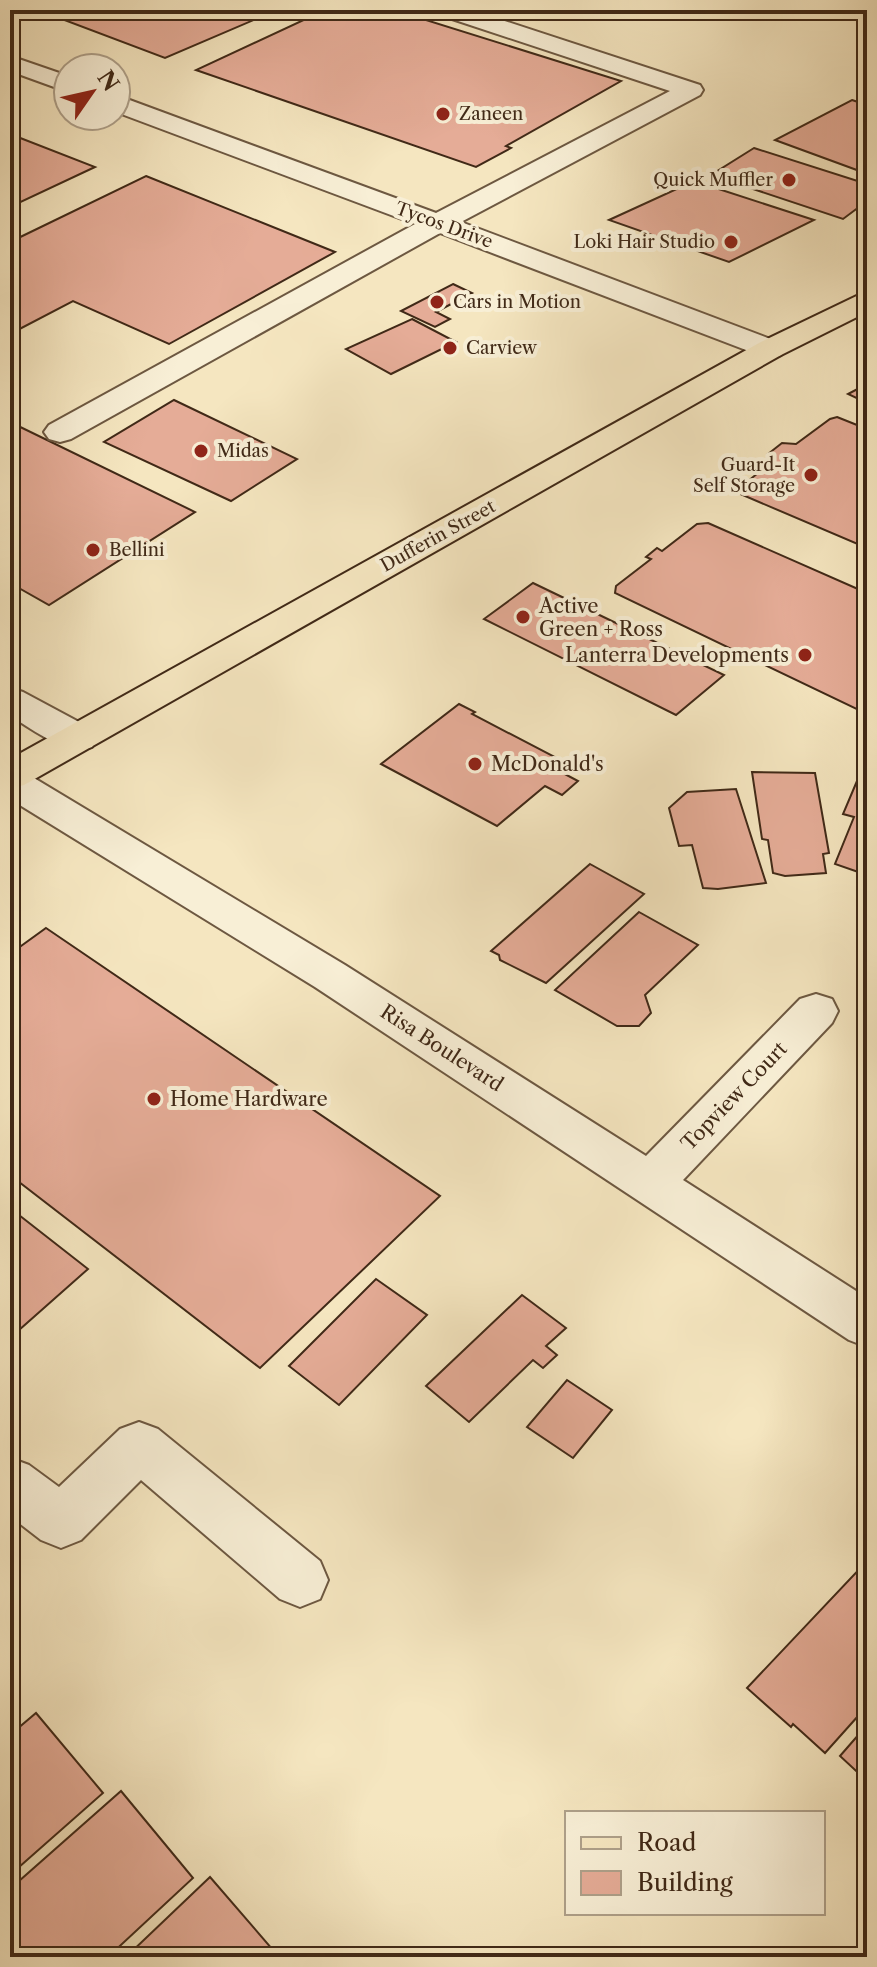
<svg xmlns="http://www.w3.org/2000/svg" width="877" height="1967" font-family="'Libre Caslon Text',serif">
<rect width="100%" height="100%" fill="#f5e6c0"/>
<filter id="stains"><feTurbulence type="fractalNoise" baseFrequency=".0025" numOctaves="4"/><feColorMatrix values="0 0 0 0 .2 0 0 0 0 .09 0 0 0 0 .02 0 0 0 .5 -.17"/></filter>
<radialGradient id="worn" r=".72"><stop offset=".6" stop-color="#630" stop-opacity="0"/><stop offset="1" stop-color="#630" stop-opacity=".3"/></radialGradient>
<!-- building -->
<g fill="#e5ac97" stroke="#402917" stroke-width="2">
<path d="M95 10H277L165 58 67 21Z"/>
<path d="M325 10H394L621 81 506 146 511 148 476 167 196 70Z"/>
<path d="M852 100 867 105 865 173 775 140Z"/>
<path d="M10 134 95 167 10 207Z"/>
<path d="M754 148 867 184V195L862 199 867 201 843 219 711 175Z"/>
<path d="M146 176 335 252 169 344 73 301 10 334V242Z"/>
<path d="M694 181 814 220 729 262 609 220Z"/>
<path d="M453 284 472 293 436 312 450 319 435 327 401 311Z"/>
<path d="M412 319 456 342 391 374 346 349Z"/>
<path d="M867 384V403L848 394Z"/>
<path d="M174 400 297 459 231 501 104 442Z"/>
<path d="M837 417 867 429V548L738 493 742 490 738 489 773 461 770 459 774 457 768 454 782 443 796 444 830 419Z"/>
<path d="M10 422 195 512 49 605 10 583Z"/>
<path d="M708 523 867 593V714L615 593 616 586 651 559 646 557 657 548 662 551 697 524Z"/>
<path d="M533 583 724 675 676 715 484 619Z"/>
<path d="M459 704 475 712 472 714 570 765 561 772 578 781 562 795 545 786 497 826 381 764Z"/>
<path d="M752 772 815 773 829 853 823 854 826 873 785 876 773 873 768 840 762 839Z"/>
<path d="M857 781 867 783V875L835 864 854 817 843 814Z"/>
<path d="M736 789 766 883 718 889 703 888 692 845 679 846 669 808 687 792Z"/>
<path d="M590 864 644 894 546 983 500 960 499 955 491 951Z"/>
<path d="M639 912 698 945 645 995 651 1013 639 1026H617L555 990Z"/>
<path d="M46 928 440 1196 260 1368 10 1175V954Z"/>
<path d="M10 1208 88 1269 10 1338Z"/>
<path d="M376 1279 427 1315 339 1405 289 1366Z"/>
<path d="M522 1295 566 1328 546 1346 557 1355 543 1368 533 1360 469 1422 426 1386Z"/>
<path d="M567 1380 612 1410 573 1458 527 1427Z"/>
<path d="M867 1561V1706L825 1753 793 1724 791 1727 747 1688Z"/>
<path d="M36 1713 103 1793 10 1875V1735Z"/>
<path d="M867 1725V1781L840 1756Z"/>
<path d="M121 1791 193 1878 108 1957H10V1889Z"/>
<path d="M210 1877 279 1957H126Z"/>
</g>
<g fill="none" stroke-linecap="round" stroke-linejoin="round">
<!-- minor casing -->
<g stroke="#6d5841" stroke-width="4">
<g id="minor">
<path d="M436 10H471L700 85 703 90 700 95 461 222 781 343 785 349 781 355 770 358 759 355 440 233 71 439 60 442 49 439 44 432 49 425 415 224 116 112V95L436 213 670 91 440 15Z"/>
<path d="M10 56 68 76V92L10 71Z"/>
<path d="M10 688 23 692 92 729 97 738 92 747C63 755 35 730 10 716Z"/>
<path d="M10 768 24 772 345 965 646 1156 800 999 816 994 832 999 838 1011 832 1023 683 1180 867 1298V1347L849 1340 315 987 10 799Z"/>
<path d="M139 1422 158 1429 320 1561 328 1580 320 1599 300 1607 280 1599 141 1480 81 1540 61 1548 41 1540 10 1516V1458L29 1465 59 1487 120 1429Z"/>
</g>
</g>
<!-- major casing -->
<g stroke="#402917" stroke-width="4">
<path id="major" d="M867 291V312L781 355 24 785 10 789V759L759 343Z"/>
</g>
<!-- minor -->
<use href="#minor" fill="#f8efd6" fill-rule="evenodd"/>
<!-- major -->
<use href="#major" fill="#f5e6c0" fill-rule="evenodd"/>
</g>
<!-- markers -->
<g fill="#8f2418" stroke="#f8efd6" stroke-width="3">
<circle cx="443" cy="114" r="8"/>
<circle cx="789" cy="180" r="8"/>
<circle cx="731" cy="242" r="8"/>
<circle cx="437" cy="302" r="8"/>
<circle cx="450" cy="348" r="8"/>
<circle cx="201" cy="451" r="8"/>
<circle cx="811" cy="475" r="8"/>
<circle cx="93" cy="550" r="8"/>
<circle cx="523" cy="617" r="8"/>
<circle cx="805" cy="655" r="8"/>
<circle cx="475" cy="764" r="8"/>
<circle cx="154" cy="1099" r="8"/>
</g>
<g text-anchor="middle" stroke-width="8" stroke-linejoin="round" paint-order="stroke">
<!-- far-poi labels -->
<g font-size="18" fill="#402917" stroke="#f8efd6" text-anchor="start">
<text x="459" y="120">Zaneen</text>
<text x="773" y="186" text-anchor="end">Quick Muffler</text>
<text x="715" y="248" text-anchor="end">Loki Hair Studio</text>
<text x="453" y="308">Cars in Motion</text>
<text x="466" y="354">Carview</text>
<text x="217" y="457">Midas</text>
<text x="795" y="471" text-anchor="end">Guard-It<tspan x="795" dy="21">Self Storage</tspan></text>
<text x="109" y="556">Bellini</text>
</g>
<!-- far-street labels -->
<g font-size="18" fill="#402917" stroke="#f8efd6">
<text transform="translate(444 225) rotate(20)" y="6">Tycos Drive</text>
<text transform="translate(438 536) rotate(-29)" y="6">Dufferin Street</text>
</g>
<!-- poi labels -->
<g font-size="20" fill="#402917" stroke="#f8efd6" text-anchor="start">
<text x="539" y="613">Active<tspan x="539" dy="23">Green + Ross</tspan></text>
<text x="789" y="662" text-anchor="end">Lanterra Developments</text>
<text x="491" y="771">McDonald's</text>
<text x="170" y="1106">Home Hardware</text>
</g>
<!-- street labels -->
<g font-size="20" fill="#402917" stroke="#f8efd6">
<text transform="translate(442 1048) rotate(33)" y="7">Risa Boulevard</text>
<text transform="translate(734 1096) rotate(-46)" y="7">Topview Court</text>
</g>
</g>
<!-- margin -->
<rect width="877" height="1967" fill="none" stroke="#f5e6c0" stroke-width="40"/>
<rect x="12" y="12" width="853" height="1943" fill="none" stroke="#402917" stroke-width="4"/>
<rect x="20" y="20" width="837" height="1927" fill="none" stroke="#402917" stroke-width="2"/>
<!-- legend -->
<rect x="565" y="1811" width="260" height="104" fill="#f8efd6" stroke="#aea08a" stroke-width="2"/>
<rect x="581" y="1837" width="40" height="12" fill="#f5e6c0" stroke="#aea08a" stroke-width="2"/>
<text x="637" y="1851" font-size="24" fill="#402917">Road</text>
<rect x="581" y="1871" width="40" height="24" fill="#e5ac97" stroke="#aea08a" stroke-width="2"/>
<text x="637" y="1891" font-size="24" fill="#402917">Building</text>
<!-- north arrow -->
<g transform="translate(92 92) rotate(56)"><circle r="38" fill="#f8efd6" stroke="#aea08a" stroke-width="2"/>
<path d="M0-6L14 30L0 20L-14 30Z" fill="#8f2418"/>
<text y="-12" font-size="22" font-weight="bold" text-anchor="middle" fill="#402917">N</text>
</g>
<rect width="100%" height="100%" filter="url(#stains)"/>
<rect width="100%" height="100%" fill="url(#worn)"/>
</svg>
